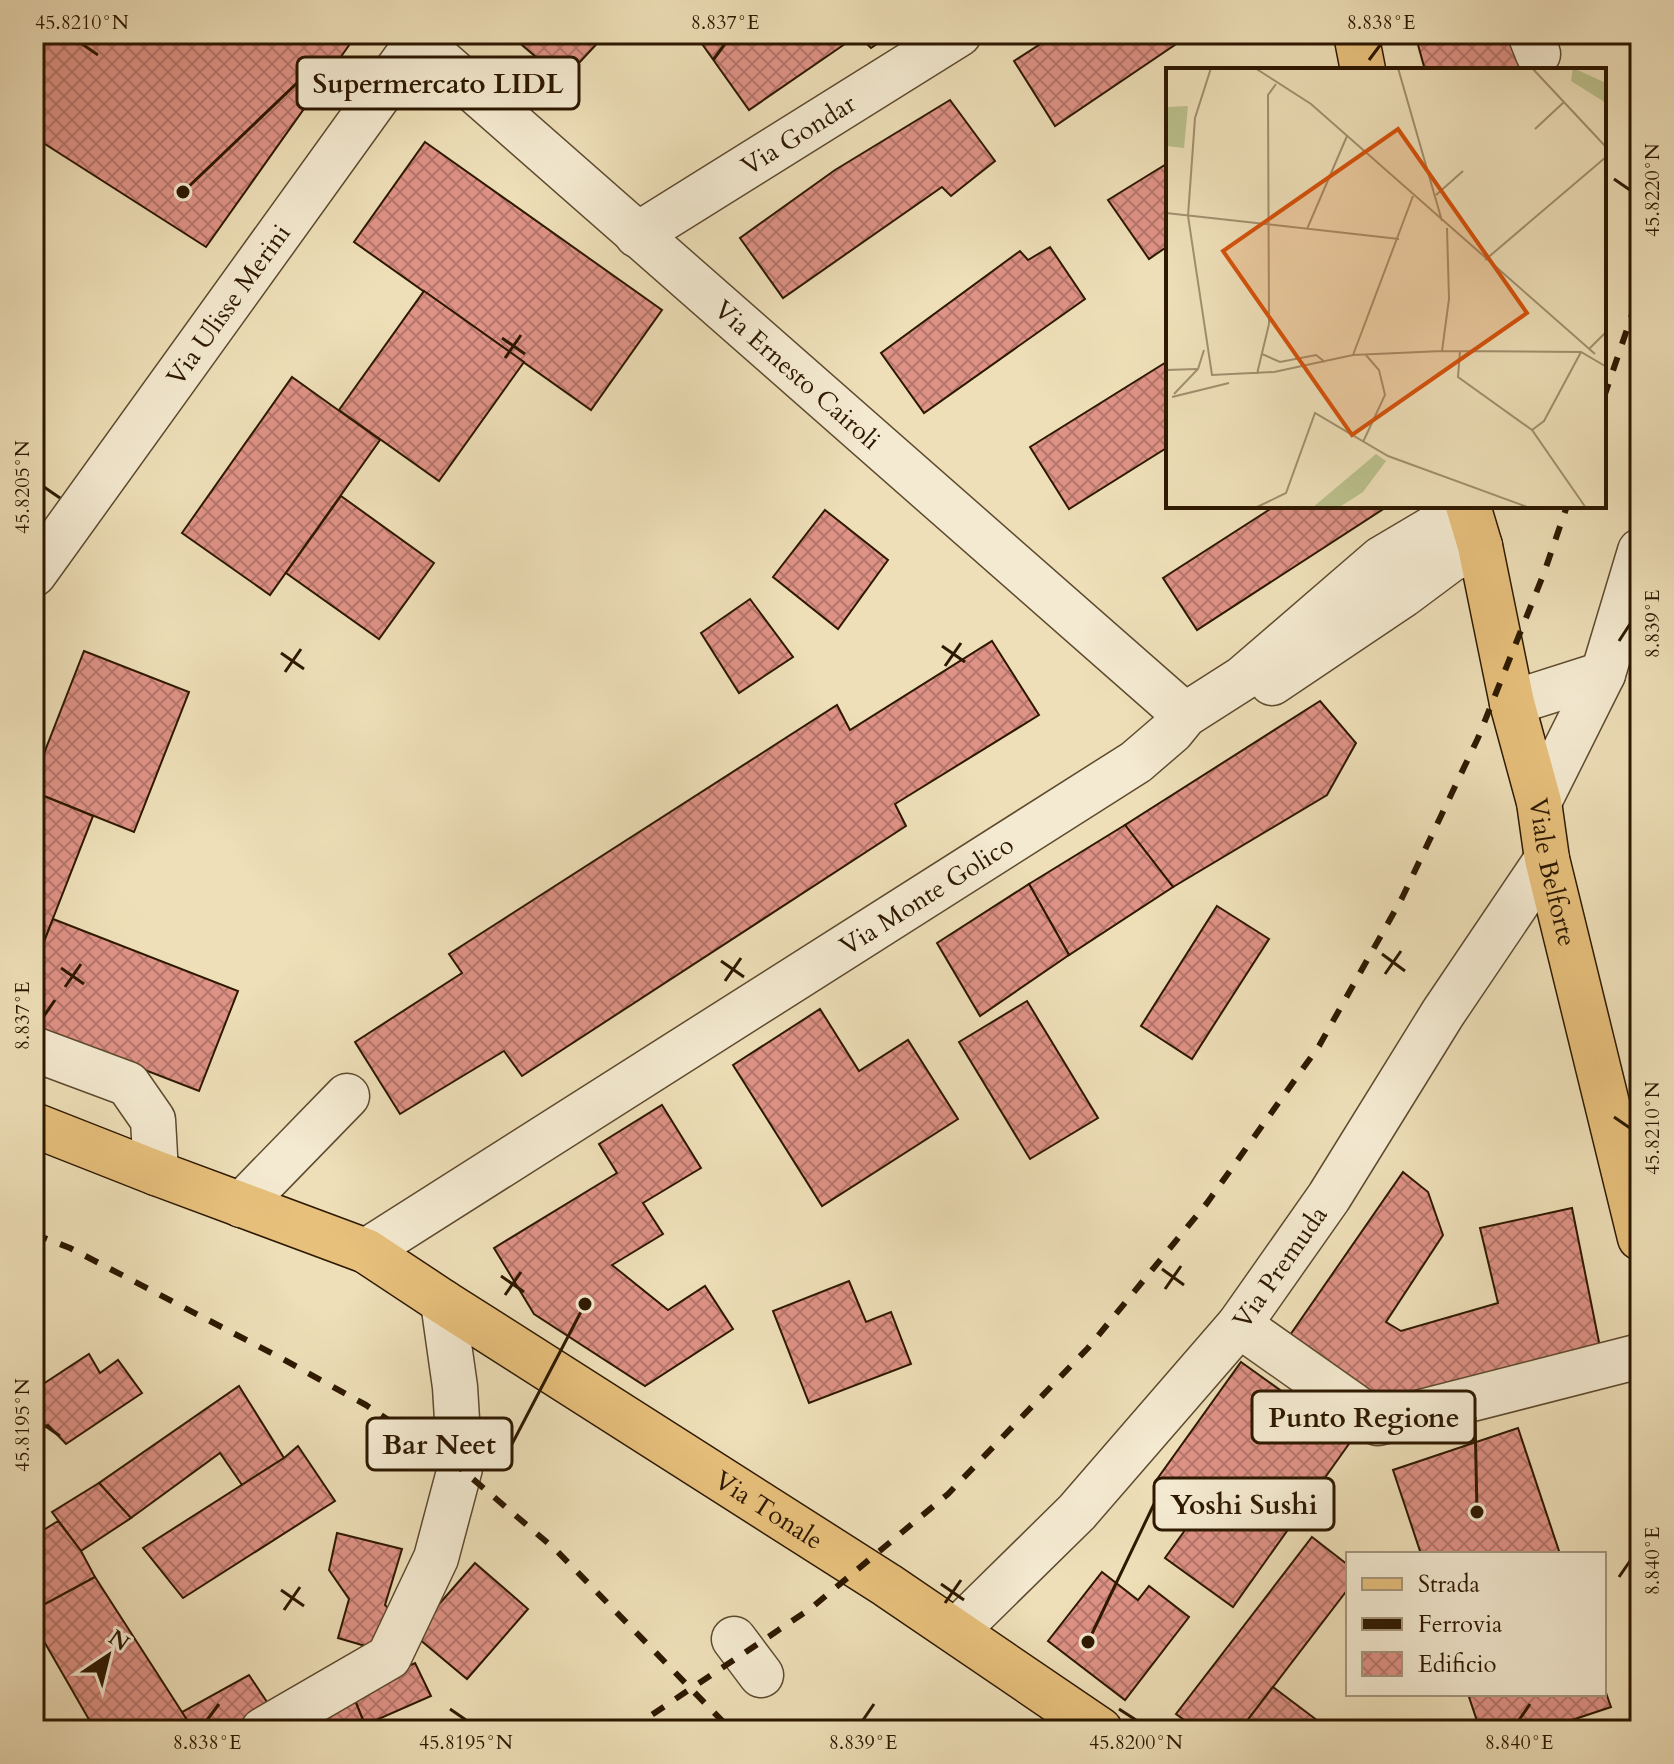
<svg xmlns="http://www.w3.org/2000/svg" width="1674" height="1764" font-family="Cardo,serif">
<defs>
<pattern id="building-cross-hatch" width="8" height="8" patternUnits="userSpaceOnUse" patternTransform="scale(2)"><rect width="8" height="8" fill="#df9286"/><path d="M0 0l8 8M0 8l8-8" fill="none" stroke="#b5766b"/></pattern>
</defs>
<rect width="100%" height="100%" fill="#eedfb8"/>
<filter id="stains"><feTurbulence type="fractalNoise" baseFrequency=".0025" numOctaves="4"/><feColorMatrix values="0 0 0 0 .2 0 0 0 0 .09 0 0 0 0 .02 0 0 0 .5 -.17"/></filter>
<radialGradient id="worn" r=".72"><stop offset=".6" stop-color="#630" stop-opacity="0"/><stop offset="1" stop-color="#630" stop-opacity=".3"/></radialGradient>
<!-- building -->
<g fill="url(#building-cross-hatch)" stroke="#2d1800" stroke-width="2">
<path d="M34 34H357L206 247 34 137Z"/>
<path d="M509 34H606L563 80Z"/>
<path d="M695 34H892L871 48 858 35 749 110Z"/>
<path d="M1056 34H1191L1055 126 1014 61Z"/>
<path d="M1415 34H1512L1522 70H1425Z"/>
<path d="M950 100 995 161 951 196 942 187 783 298 740 238 835 170Z"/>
<path d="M425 142 662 310 591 410 354 242Z"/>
<path d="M1168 163V246L1149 259 1108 200Z"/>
<path d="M1050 247 1085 299 924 413 881 353 1020 251 1028 260Z"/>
<path d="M424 291 524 362 439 481 339 410Z"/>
<path d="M1168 361V447L1069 509 1030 447Z"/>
<path d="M292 377 380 440 270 595 182 533Z"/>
<path d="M341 496 434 563 379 639 286 573Z"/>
<path d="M1275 506H1388L1197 630 1163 578Z"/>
<path d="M825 510 888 560 838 629 773 577Z"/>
<path d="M750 599 793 657 739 693 701 633Z"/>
<path d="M992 641 1039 715 895 804 906 826 522 1076 504 1051 400 1114 355 1042 462 973 449 954 837 705 850 730Z"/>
<path d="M84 651 189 692 134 832 34 792V779Z"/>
<path d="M1320 701 1356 743 1327 795 1173 887 1125 825Z"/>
<path d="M34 792 93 816 34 967Z"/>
<path d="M1125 825 1173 887 1069 955 1029 884Z"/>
<path d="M1029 884 1069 955 980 1016 937 943Z"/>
<path d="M1217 906 1269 939 1192 1059 1141 1026Z"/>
<path d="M53 919 238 991 199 1091 34 1027V967Z"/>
<path d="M1027 1001 1098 1118 1030 1159 959 1042Z"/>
<path d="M820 1009 859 1071 908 1040 958 1119 822 1206 733 1065Z"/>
<path d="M662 1105 701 1168 643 1203 663 1234 612 1265 668 1310 705 1286 733 1329 645 1386 534 1314 494 1248 617 1173 599 1144Z"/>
<path d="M1403 1172 1428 1192 1443 1235 1386 1322 1401 1331 1498 1303 1480 1228 1572 1208 1601 1352 1378 1403 1288 1338Z"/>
<path d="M849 1281 866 1322 891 1312 911 1364 809 1403 773 1311Z"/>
<path d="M89 1354 100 1373 118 1360 142 1393 66 1444 48 1425 34 1432V1390Z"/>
<path d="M1241 1362 1351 1441 1233 1607 1165 1558 1198 1512 1155 1482Z"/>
<path d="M239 1386 284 1458 242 1485 220 1453 131 1518 99 1483Z"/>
<path d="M1518 1428 1560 1554H1421L1393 1470Z"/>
<path d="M298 1446 335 1501 183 1598 143 1548 284 1458Z"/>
<path d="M99 1483 131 1518 81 1551 52 1512Z"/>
<path d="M58 1521 81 1551 95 1577 34 1610V1536Z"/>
<path d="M337 1533 402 1549 385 1605 400 1620 386 1652 338 1638 349 1599 329 1570Z"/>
<path d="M1312 1537 1348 1565V1589L1240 1730H1198L1176 1714Z"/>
<path d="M475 1563 528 1609 467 1679 413 1634Z"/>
<path d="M1102 1572 1138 1600 1149 1586 1189 1617 1125 1700 1048 1641Z"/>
<path d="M95 1577 182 1712 194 1730H95L34 1624V1610Z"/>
<path d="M415 1663 431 1696 365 1725 352 1693Z"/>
<path d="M249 1675 269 1705 232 1730H194L182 1712Z"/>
<path d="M1273 1687 1330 1730H1240Z"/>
<path d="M1604 1687 1611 1707 1542 1730H1480L1468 1694H1604Z"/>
<path d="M352 1693 365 1725 356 1730H284Z"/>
</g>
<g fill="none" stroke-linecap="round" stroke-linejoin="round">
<!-- minor casing -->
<g stroke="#5d4a2e" stroke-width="47">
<g id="minor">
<path id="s1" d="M410 34 1185 715"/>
<path d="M1530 34 1538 54"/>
<path id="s2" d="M637 235 959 34"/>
<path id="s3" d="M34 574 423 34"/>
<path d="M1272 683 1403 595 1450 560 1480 546"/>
<path d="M1512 703 1603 674"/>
<path d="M1539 802 1603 674 1640 551"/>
<path d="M34 1049 128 1084 153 1120 156 1173"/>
<path d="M241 1205 347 1096"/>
<path id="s4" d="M366 1251 1136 762 1172 731 1185 715 1243 678 1381 559 1435 527 1461 506"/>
<path d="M1239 1325 1378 1423 1640 1356"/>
<path id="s5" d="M956 1631 1077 1512 1239 1325 1329 1197 1443 1013 1547 859"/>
<path d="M734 1639 761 1675"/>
<path d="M263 1730 389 1657 436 1558 460 1468 455 1387 443 1302"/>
</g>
</g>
<!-- major casing -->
<g stroke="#2d1800" stroke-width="47">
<g id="major">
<path d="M1356 34 1363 70"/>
<path id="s6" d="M1468 506 1480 546 1512 703 1539 802 1547 859 1640 1238"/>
<path id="s7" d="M34 1125 156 1173 366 1251 443 1302 887 1585 1100 1730"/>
</g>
</g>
<!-- minor -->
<use href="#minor" stroke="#f4ead1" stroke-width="44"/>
<!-- major -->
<use href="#major" stroke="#e7c07c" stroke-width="44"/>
<!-- rail -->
<g stroke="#2d1800" stroke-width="6" stroke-dasharray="14 14" stroke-linecap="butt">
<path d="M1604 397 1640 291"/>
<path d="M34 1234 70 1248 279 1357 366 1405 460 1468 556 1550 731 1730"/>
<path d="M629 1730 810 1609 948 1494 1088 1348 1207 1203 1319 1046 1402 898 1478 738 1544 573 1567 506"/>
</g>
</g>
<!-- ticks -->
<path fill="none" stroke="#2d1800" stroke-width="3" d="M82 44 98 55M713 60 725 44M1369 60 1381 44M1614 179 1630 190M502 338 525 354M505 358 521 335M44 487 60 498M1619 641 1630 624M942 646 965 662M281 653 304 669M945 666 961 643M285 672 301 649M1382 954 1405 971M721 961 744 977M61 968 84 984M1385 974 1401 951M725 981 741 958M65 987 81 964M44 1016 55 1000M1614 1117 1630 1128M1162 1269 1184 1285M501 1276 524 1292M1165 1289 1181 1266M505 1295 521 1272M44 1425 60 1436M1619 1577 1630 1561M941 1584 964 1600M281 1590 304 1606M945 1603 961 1580M284 1610 300 1587M450 1709 466 1720M1119 1709 1136 1720M207 1720 219 1704M863 1720 874 1704M1519 1720 1530 1704"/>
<g text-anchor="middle" stroke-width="6" stroke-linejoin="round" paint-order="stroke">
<!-- street labels -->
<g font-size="26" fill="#2d1800" stroke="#f4ead1">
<text dy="9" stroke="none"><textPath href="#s2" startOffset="190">Via Gondar</textPath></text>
<text dy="9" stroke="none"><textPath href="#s3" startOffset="332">Via Ulisse Merini</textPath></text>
<text dy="9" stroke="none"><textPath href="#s1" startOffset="516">Via Ernesto Cairoli</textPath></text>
<text dy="9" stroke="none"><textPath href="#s6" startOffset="376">Viale Belforte</textPath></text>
<text dy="9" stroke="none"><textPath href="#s4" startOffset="664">Via Monte Golico</textPath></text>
<text dy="9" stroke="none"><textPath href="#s5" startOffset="488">Via Premuda</textPath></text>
<text dy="9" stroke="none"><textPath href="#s7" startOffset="834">Via Tonale</textPath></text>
</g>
</g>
<!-- overview -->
<g transform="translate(1166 68)">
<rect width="440" height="440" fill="#eedfb8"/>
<path d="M407 0 440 15V35L405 13ZM22 38 18 80 0 78V39Z" fill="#bbc18d"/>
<path d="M210 386 220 393 197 424 172 440H146Z" fill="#bbc18d"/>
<path fill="none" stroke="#a18f6e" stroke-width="2" d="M45 0 29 50 22 148 46 307 108 304 187 287 276 283 415 284 439 298M89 0 145 36 429 286M232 0 276 153M366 0 440 79M369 61 398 34M270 127 297 103M0 145 233 171M141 161 181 68M319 192 440 89M423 281 440 264M276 283 283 231 281 160M294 283 292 309 366 362 420 440M96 286 114 294 150 287 159 294M187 287 247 128M0 302 31 301M91 306 103 256 102 27 110 16M8 326 32 301 38 282M6 329 63 315M366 362 378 353 415 284M197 374 219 327 213 302 199 286M89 440 120 425 149 345 222 388 364 440"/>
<path fill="#d5520b" fill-opacity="0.15" stroke="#d5520b" stroke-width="4" d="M232 61 361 245 186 367 57 183Z"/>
<rect width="440" height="440" fill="none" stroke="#2d1800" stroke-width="4"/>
</g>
<!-- callouts -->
<path fill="none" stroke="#2d1800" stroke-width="3" d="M183 192L297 83M1477 1512L1475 1417M585 1304L512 1444M1088 1642L1154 1504"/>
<g fill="#2d1800" stroke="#f4ead1" stroke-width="3">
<circle cx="183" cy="192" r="8"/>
<circle cx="1477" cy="1512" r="8"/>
<circle cx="585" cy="1304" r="8"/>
<circle cx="1088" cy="1642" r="8"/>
</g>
<g fill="#f4ead1" stroke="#2d1800" stroke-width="3">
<rect x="297" y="57" width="282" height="52" rx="8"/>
<rect x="1252" y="1391" width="223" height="52" rx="8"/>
<rect x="367" y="1418" width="145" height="52" rx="8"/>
<rect x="1154" y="1478" width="180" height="52" rx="8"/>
</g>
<g font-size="28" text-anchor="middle" font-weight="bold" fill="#2d1800">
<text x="438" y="93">Supermercato LIDL</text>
<text x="1364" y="1427">Punto Regione</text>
<text x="439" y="1454">Bar Neet</text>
<text x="1244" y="1514">Yoshi Sushi</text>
</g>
<!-- margin -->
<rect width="1674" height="1764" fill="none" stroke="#eedfb8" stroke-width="88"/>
<!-- legend -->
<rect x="1346" y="1552" width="260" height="144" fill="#f4ead1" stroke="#a4967d" stroke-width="2"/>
<rect x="1362" y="1578" width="40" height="12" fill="#e7c07c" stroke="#a4967d" stroke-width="2"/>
<text x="1418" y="1592" font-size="24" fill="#2d1800">Strada</text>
<rect x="1362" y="1618" width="40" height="12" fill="#2d1800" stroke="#a4967d" stroke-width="2"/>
<text x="1418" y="1632" font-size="24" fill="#2d1800">Ferrovia</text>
<rect x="1362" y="1652" width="40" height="24" fill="url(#building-cross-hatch)" stroke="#a4967d" stroke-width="2"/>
<text x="1418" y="1672" font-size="24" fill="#2d1800">Edificio</text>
<!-- north arrow -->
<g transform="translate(108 1656) rotate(35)" stroke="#f4ead1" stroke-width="6" paint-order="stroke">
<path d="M0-6L14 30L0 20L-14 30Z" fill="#2d1800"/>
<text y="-12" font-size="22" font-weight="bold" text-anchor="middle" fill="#2d1800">N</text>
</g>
<rect x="44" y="44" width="1586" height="1676" fill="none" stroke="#2d1800" stroke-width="3"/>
<g font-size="20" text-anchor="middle" fill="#2d1800">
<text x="82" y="29">45.8210°N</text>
<text x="725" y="29">8.837°E</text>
<text x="1381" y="29">8.838°E</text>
<text transform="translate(1652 190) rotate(-90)" y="7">45.8220°N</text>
<text transform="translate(22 487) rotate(-90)" y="7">45.8205°N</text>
<text transform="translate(1652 624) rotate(-90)" y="7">8.839°E</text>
<text transform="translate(22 1016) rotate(-90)" y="7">8.837°E</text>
<text transform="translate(1652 1128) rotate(-90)" y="7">45.8210°N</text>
<text transform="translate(22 1425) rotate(-90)" y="7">45.8195°N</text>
<text transform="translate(1652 1561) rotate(-90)" y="7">8.840°E</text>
<text x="207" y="1749">8.838°E</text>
<text x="466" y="1749">45.8195°N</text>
<text x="863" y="1749">8.839°E</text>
<text x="1136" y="1749">45.8200°N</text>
<text x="1519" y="1749">8.840°E</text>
</g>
<rect width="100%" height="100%" filter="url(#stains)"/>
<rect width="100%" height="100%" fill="url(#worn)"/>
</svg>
